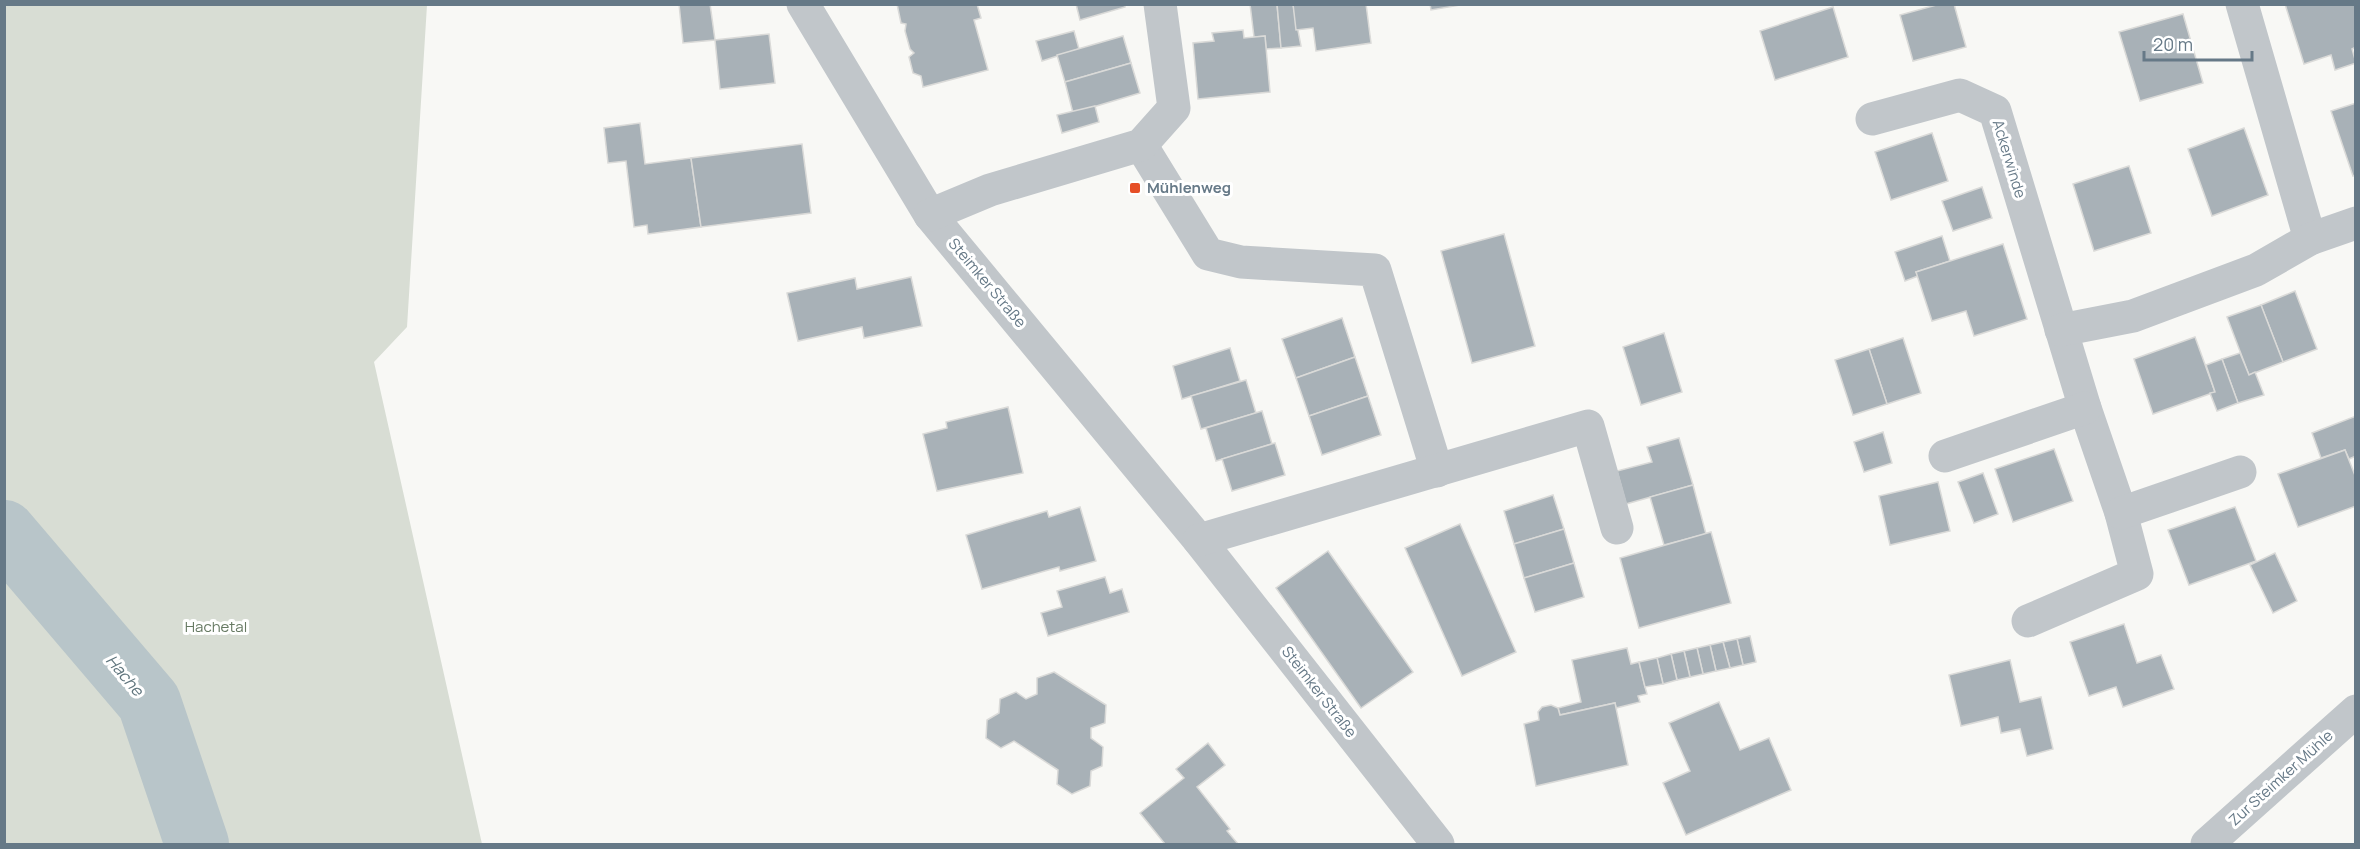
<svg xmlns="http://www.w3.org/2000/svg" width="2360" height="849" font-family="Manrope,sans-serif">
<rect width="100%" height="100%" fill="#f8f8f5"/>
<!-- green -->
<path fill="#d8ddd4" d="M5 4 427 5 407 327 374 362 482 844H5Z"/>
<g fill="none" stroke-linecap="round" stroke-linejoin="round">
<!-- river -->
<path stroke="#b8c5c9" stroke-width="64" d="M4 532 149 702 197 844"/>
</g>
<!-- building -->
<g fill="#a8b1b7" stroke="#dadad8" stroke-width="1.5">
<path d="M679 4H710L715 40 683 43Z"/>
<path d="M897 4H977L981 18 974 20 988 70 923 87 921 76 913 73 909 57 914 53 910 49 905 31 906 24 901 23Z"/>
<path d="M1076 4H1125V7L1080 20Z"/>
<path d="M1250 4H1277L1281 48 1266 49 1265 36 1254 37Z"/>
<path d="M1277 4H1293L1301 46 1281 48Z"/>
<path d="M1293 4H1366L1371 43 1316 51 1313 28 1296 30Z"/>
<path d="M1430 4H1466L1431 10Z"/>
<path d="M1940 4H1954L1966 47 1913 61 1900 15Z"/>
<path d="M2285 4H2356V47L2352 49 2356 63 2335 70 2331 55 2304 64Z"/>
<path d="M1833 7 1848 57 1775 80 1760 31Z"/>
<path d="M2183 14 2203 83 2140 101 2119 32Z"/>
<path d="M1243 30 1244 38 1265 36 1270 92 1198 99 1193 43 1214 41 1212 33Z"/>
<path d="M1074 31 1079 49 1042 61 1036 41Z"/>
<path d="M769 34 775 83 720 89 715 40Z"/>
<path d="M1123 36 1131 63 1065 82 1057 55Z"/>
<path d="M1131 63 1140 93 1073 113 1065 82Z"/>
<path d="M2356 103V175L2353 176 2331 111Z"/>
<path d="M1095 106 1099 122 1062 133 1057 115Z"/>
<path d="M640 123 645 164 691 158 701 227 648 234 647 225 634 227 626 161 608 163 604 128Z"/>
<path d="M2244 128 2268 195 2212 216 2188 149Z"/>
<path d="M1932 133 1948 181 1891 200 1875 152Z"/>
<path d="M802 144 811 213 701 227 691 158Z"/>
<path d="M2129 166 2151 233 2094 251 2073 184Z"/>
<path d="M1982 187 1992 218 1953 231 1942 201Z"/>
<path d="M1504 234 1535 346 1472 363 1441 251Z"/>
<path d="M1942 236 1950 261 1916 272 1918 276 1905 281 1895 252Z"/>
<path d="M2003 244 2027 319 1974 336 1966 311 1932 321 1916 272Z"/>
<path d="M911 277 922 326 864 338 862 327 798 341 787 293 855 278 857 289Z"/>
<path d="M2295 291 2317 349 2283 362 2261 305Z"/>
<path d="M2261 305 2283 362 2249 375 2227 317Z"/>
<path d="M1342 318 1355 357 1296 378 1282 339Z"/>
<path d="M1664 333 1682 392 1641 405 1623 347Z"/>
<path d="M2195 337 2215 392 2153 414 2134 359Z"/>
<path d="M1903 338 1921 393 1887 404 1869 349Z"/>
<path d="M1230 348 1240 381 1182 399 1173 366Z"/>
<path d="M1869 349 1887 404 1853 415 1835 360Z"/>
<path d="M2240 353 2249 375 2255 372 2264 395 2238 403 2222 359Z"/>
<path d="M1355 357 1368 396 1309 416 1296 378Z"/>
<path d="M2222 359 2238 403 2217 411 2210 393 2215 392 2206 365Z"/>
<path d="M1246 380 1256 413 1201 429 1191 396Z"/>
<path d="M1368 396 1381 435 1322 455 1309 416Z"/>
<path d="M1008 407 1023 473 937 491 923 434 947 428 946 422Z"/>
<path d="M1262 411 1272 444 1216 461 1206 428Z"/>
<path d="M2356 416V456L2349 459 2345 450 2321 458 2312 433Z"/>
<path d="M1883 432 1892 463 1864 472 1854 442Z"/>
<path d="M1679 438 1693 485 1626 504 1617 471 1652 462 1647 447Z"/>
<path d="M1275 443 1285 475 1232 491 1222 459Z"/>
<path d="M2054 449 2073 501 2013 522 1995 469Z"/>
<path d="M2345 450 2356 478V506L2298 527 2278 474Z"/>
<path d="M1983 473 1998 514 1974 523 1958 482Z"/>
<path d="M1938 482 1950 531 1890 545 1879 496Z"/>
<path d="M1693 485 1706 534 1664 545 1650 497Z"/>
<path d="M1553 495 1564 529 1514 544 1504 511Z"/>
<path d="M1080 507 1096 561 1060 571 1059 567 982 589 966 535 1047 511 1049 517Z"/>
<path d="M2235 507 2256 561 2189 585 2168 530Z"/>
<path d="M1460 524 1516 652 1462 676 1405 548Z"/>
<path d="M1564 529 1574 563 1524 578 1514 544Z"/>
<path d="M1711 532 1731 603 1639 628 1620 558Z"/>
<path d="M1328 551 1413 672 1361 708 1276 588Z"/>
<path d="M2275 553 2297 601 2273 613 2250 565Z"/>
<path d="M1574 563 1584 597 1535 612 1524 578Z"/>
<path d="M1105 577 1110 593 1122 589 1129 612 1048 636 1041 613 1062 607 1057 591Z"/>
<path d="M2124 624 2137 663 2161 655 2174 689 2123 707 2116 687 2089 696 2070 642Z"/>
<path d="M1750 636 1756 662 1743 665 1737 639Z"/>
<path d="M1737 639 1743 665 1730 668 1723 642Z"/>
<path d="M1723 642 1730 668 1716 671 1710 645Z"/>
<path d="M1710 645 1716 671 1703 674 1697 648Z"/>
<path d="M1627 648 1631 664 1639 662 1645 687 1647 694 1638 696 1640 702 1616 708 1615 703 1560 715 1558 708 1581 702 1572 660Z"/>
<path d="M1697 648 1703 674 1690 677 1684 651Z"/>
<path d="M1684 651 1690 677 1677 680 1671 654Z"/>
<path d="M1671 654 1677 680 1663 684 1657 658Z"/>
<path d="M1657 658 1663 684 1645 687 1639 662Z"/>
<path d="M2010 660 2020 702 2041 697 2053 749 2027 756 2020 729 2001 733 1998 717 1961 726 1949 675Z"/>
<path d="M1054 672 1106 705 1105 723 1091 728V738L1103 747 1102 766 1091 771 1090 786 1072 794 1057 784 1058 770 1014 741 1001 748 986 738 987 720 999 713 1000 699 1016 692 1026 699 1037 694V678Z"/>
<path d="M1719 702 1740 750 1769 738 1791 790 1686 835 1663 783 1690 771 1669 723Z"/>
<path d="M1615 703 1628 765 1536 786 1524 724 1539 720 1538 712 1542 707 1551 705 1558 708 1560 715Z"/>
<path d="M1208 743 1225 765 1197 787 1230 829 1227 831 1238 844H1165L1140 813 1184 778 1176 769Z"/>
</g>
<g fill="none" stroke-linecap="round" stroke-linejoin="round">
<!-- minor -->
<g stroke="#c1c6ca" stroke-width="33">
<path d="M803 4 930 215 1199 540 1438 844"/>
<path d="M2242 4 2310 239"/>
<path d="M1872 119 1960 95 1995 111 2085 408 2121 513 2137 574 2028 621"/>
<path d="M1141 145 1208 254 1241 262 1375 270 1437 471"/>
<path d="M930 215 990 190 1141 145 1174 108 1160 4"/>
<path d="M2061 330 2133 316 2256 270 2310 239 2356 223"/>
<path d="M1945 456 2085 408"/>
<path d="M2121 513 2240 472"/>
<path d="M1199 540 1588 426 1617 528"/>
<path d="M2207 844 2356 711"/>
</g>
</g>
<!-- markers -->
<rect fill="#e64f27" stroke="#fff" stroke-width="2" x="1129" y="182" width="12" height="12" rx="3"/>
<g text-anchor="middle" stroke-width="6" stroke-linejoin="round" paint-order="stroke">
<!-- street labels -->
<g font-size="15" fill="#667987" stroke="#fff">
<text transform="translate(2009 159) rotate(73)" y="5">Ackerwinde</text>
<text transform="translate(987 283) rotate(50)" y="5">Steimker Straße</text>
<text transform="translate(1319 692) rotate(52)" y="5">Steimker Straße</text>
<text transform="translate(2281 778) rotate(-42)" y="5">Zur Steimker Mühle</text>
</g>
<!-- poi labels -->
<g font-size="15" font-weight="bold" fill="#667987" stroke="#fff" text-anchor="start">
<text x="1147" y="193">Mühlenweg</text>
</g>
<!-- park labels -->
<g font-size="15" fill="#667962" stroke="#fff">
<text x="216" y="632">Hachetal</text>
</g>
<!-- water labels -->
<g font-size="16" font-style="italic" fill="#5e747c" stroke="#fff">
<text transform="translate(125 675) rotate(50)" y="6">Hache</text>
</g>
</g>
<!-- border -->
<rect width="2360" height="849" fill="none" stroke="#667987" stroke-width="12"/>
<!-- scale -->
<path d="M2144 51v9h108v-9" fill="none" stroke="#667987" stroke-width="3"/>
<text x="2153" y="51" font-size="18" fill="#667987" stroke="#ffffff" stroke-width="4.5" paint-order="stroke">20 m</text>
</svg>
